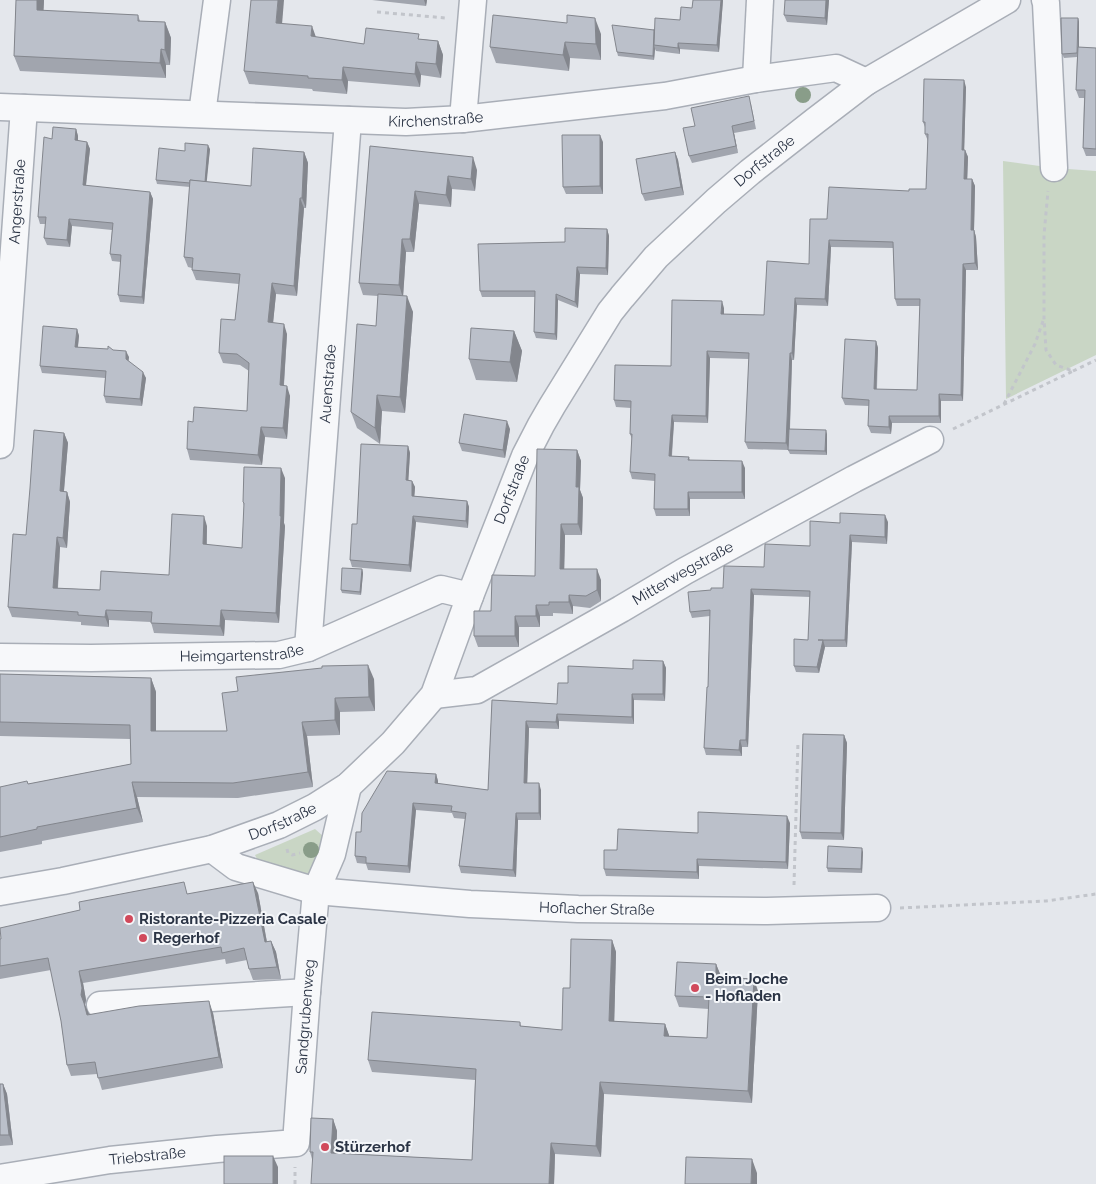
<svg xmlns="http://www.w3.org/2000/svg" width="1096" height="1184" font-family="Raleway,sans-serif">
<rect width="100%" height="100%" fill="#e4e7ec"/>
<!-- green -->
<g fill="#c9d6c5">
<path d="M1003 161 1054 168 1096 171V355L1006 399Z"/>
<path d="M315 829 324 837 311 875 258 861 255 855Z"/>
</g>
<g fill="none" stroke-linecap="round" stroke-linejoin="round">
<!-- minor casing -->
<g stroke="#a9aeb7" stroke-width="29">
<g id="minor">
<path d="M1045 0 1046 3 1054 168"/>
<path d="M756 79 760 0"/>
<path id="s1" d="M0 107 406 122 463 119 665 96 756 79 836 68 866 82"/>
<path d="M202 114 217 0"/>
<path d="M463 119 473 0"/>
<path id="s2" d="M0 445 24 108"/>
<path id="s3" d="M308 648 348 120"/>
<path id="s4" d="M0 657 91 658 279 655 308 648 441 589 470 596"/>
<path id="s5" d="M434 695 477 690 621 609 685 571 854 479 930 440"/>
<path id="s6" d="M212 849 236 867 316 891 470 904 578 909 767 911 877 908"/>
<path id="s7" d="M0 892 63 881 212 849 279 825 315 807 348 786 393 743 434 695 470 596 525 456 541 425 552 406 610 312 622 297 656 257 716 201 750 172 815 121 866 82 1007 0"/>
<path d="M100 1005 307 992"/>
<path id="s8" d="M0 1178 110 1160 217 1149 296 1143 307 992 316 891 332 854 348 786"/>
</g>
</g>
<!-- path -->
<g stroke="#c2c5cb" stroke-width="3" stroke-dasharray="4 4" stroke-linecap="butt">
<path d="M377 12 446 18"/>
<path d="M1073 371 1096 360"/>
<path d="M1004 404 1035 344 1043 321"/>
<path d="M953 429 1073 371 1056 365 1046 350 1044 318V235L1048 191"/>
<path d="M287 849 288 853 292 855 300 853"/>
<path d="M794 885 798 741"/>
<path d="M900 908 1046 901 1096 894"/>
<path d="M295 1184V1167"/>
</g>
<!-- minor -->
<use href="#minor" stroke="#f7f8fa" stroke-width="26"/>
</g>
<!-- trees -->
<g fill="#899d89">
<circle cx="803" cy="95" r="8"/>
<circle cx="311" cy="850" r="8"/>
</g>
<!-- wall -->
<g fill="#a1a5ae">
<path d="M16 0H44L43 11 138 15 140 21 165 22 171 38 170 65H166V78L20 71 14 56Z"/>
<path d="M372 0H427L426 6Z"/>
<path d="M693 0H723L719 52 680 49V54L656 51 655 49 654 60 618 56 617 52 654 29 680 20 692 8Z"/>
<path d="M829 0 827 25 787 22 784 15Z"/>
<path d="M1078 18 1079 22V47L1096 48V156H1086L1083 148 1084 98H1079L1076 90 1077 57 1064 58 1062 54Z"/>
<path d="M282 24 316 37 364 44 421 39 438 41 443 55 441 78 421 75 420 87 348 81 347 94 313 91 312 89 249 84 244 71Z"/>
<path d="M601 34V60L570 58 569 71 496 63 490 47Z"/>
<path d="M966 87 964 150H965L968 157 967 179H972L975 186 974 230 976 237 978 270H966L963 401H941V423H892L891 434 871 433 868 426 869 406 845 405 842 398 876 341 878 348 877 389 917 390 920 306H897L895 299 893 248 831 247 828 306 797 305 794 360H792L790 429 827 434V455L790 454 788 450 748 449 745 442 749 359 710 358 708 423 674 422 672 456 689 457 690 460 745 468V499H690V516H656L654 509 655 481 632 479 630 472 632 439 630 434 631 408 616 407 614 400 671 366 724 308V314L764 315 809 264 827 219 909 191 926 189 928 141 925 134V127L923 122Z"/>
<path d="M751 104 756 129 734 133 738 153 692 163 689 156 695 126Z"/>
<path d="M76 129 78 136V141L87 142 90 149 86 186 150 192 153 199 144 304 120 302 118 295 121 262 112 261 110 254 112 230 72 226 70 247 47 245 44 238 46 224H40L38 217Z"/>
<path d="M603 142V194H566L563 187Z"/>
<path d="M370 146 477 170 475 191 452 189 451 207 419 204 414 252H406L403 296 413 312 405 413 382 411 380 444 357 428 351 412 376 326 378 296 363 295 359 283Z"/>
<path d="M210 149 206 182 251 186 304 152 308 163 306 208H304L297 296 276 294 273 323 287 334 284 385 290 396 287 439 265 437 262 465 190 460 187 449 193 422 247 411 249 371 240 365 223 363 219 353 235 320 239 284 196 280 192 270V268L188 267 184 257 190 187 157 184 156 180 185 151Z"/>
<path d="M675 152 678 160 684 195 645 201 642 194Z"/>
<path d="M607 229 609 236 608 275 580 274 578 308 558 300 557 340 536 338 534 332 535 297H482L480 291 565 242Z"/>
<path d="M77 329 79 336 78 347 113 350 129 357 128 361 146 378 142 406 106 403 104 396 105 378 42 373 40 366Z"/>
<path d="M514 331 522 351 517 382 476 380 469 359Z"/>
<path d="M510 429 505 458 462 451 459 443Z"/>
<path d="M64 433 68 443 64 491 67 492 70 502 67 548 60 547 58 588 100 590 169 575 207 526V545L242 548 244 506 243 502 285 478 284 523 285 526 279 623 225 620 224 636 154 633 151 622 109 620V627L81 625V622L12 617 8 607 26 535Z"/>
<path d="M408 446 410 453 408 480 412 481 415 487 414 496 467 501 469 507 468 528 416 522 411 572 352 567 350 560 357 524Z"/>
<path d="M577 450 581 461 580 490 583 498 582 535H565L564 569 601 580V601L590 608 573 606V614L553 613V616H540V627H519V647H478L474 636 491 611 535 576Z"/>
<path d="M888 522 887 544 852 542 847 647H825L819 673 796 672 794 666 808 640 810 597 754 595 748 747H742V756L706 755 704 748 708 687 710 616 692 618 690 612 711 590 723 588 764 567 810 546 840 523Z"/>
<path d="M362 569 363 573 361 595 342 593 341 590Z"/>
<path d="M663 661 666 668 665 701 634 700V724L559 721V729L529 728 527 783 541 790V820H518L516 877 461 873 459 866 465 819 454 818 452 813 416 810 410 873 368 870 366 864 357 863 355 856 361 832 436 774 438 781V784L488 790 492 700 557 704 568 683 633 669Z"/>
<path d="M0 674 151 678 156 692V731H227L374 679 375 711 340 712V735L307 736 313 787 238 798 137 797 143 822 42 841V844L0 852V787L28 784 131 764 130 739 0 736Z"/>
<path d="M844 735 847 743 844 840 802 839 800 832Z"/>
<path d="M790 823 788 869 699 866V879L606 876 604 869 617 850 698 833Z"/>
<path d="M863 852 862 873 828 872 827 868Z"/>
<path d="M258 893 267 942 271 941 276 952 281 979 253 980 249 969 247 960 226 964 225 959 83 983 86 1000 85 1005 89 1014 213 1013 223 1068 102 1090 97 1074 71 1076 67 1065 61 1021 51 970 0 979V939L188 894Z"/>
<path d="M612 940 616 952 614 1021 665 1024 669 1036 707 1038 709 1009 679 1007 675 996 716 964 721 977 758 991 752 1103 604 1094 601 1157 555 1154 554 1184 312 1159 310 1152 333 1119 337 1131 336 1153 472 1160 475 1080 372 1072 368 1060 520 1022 521 1026 562 1030 570 988Z"/>
<path d="M0 1084H3L7 1094 13 1145 0 1146Z"/>
</g>
<!-- shaded-wall -->
<g fill="#83868d">
<path d="M37 0H44L43 26 37 10Z"/>
<path d="M278 0H284L281 37 276 23Z"/>
<path d="M424 0H427L426 6Z"/>
<path d="M721 0H723L719 52 717 45Z"/>
<path d="M826 0H829L827 25 825 18Z"/>
<path d="M595 18 601 34V60L596 44Z"/>
<path d="M1078 18 1079 22V57L1078 53Z"/>
<path d="M165 22 171 38 170 65 165 50Z"/>
<path d="M312 26 317 40 311 36Z"/>
<path d="M438 41 443 55 441 78 436 64Z"/>
<path d="M565 42 570 58 569 71 563 55Z"/>
<path d="M678 43 680 49V54L678 48Z"/>
<path d="M654 45 655 49 654 60 653 56Z"/>
<path d="M161 49 166 65V78L160 63Z"/>
<path d="M416 62 421 75 420 87 415 74Z"/>
<path d="M343 67 348 81 347 94 342 80Z"/>
<path d="M964 80 966 87 964 156 962 150Z"/>
<path d="M732 126 734 133 738 153 736 146Z"/>
<path d="M76 129 78 136V147L75 140Z"/>
<path d="M600 135 603 142V194L600 186Z"/>
<path d="M87 142 90 149 85 192 83 185Z"/>
<path d="M208 145 210 149 206 189 204 185Z"/>
<path d="M965 150 968 157 967 186 964 179Z"/>
<path d="M304 152 308 163 306 208 302 198Z"/>
<path d="M675 152 678 160 684 195 681 187Z"/>
<path d="M473 157 477 170 475 191 471 179Z"/>
<path d="M448 176 452 189 451 207 446 195Z"/>
<path d="M972 179 975 186 974 230 976 237 978 270 975 263 971 230Z"/>
<path d="M415 191 419 204 414 252 410 239Z"/>
<path d="M150 192 153 199 144 304 142 297Z"/>
<path d="M300 198 304 208 297 296 294 286Z"/>
<path d="M69 219 72 226 70 247 67 240Z"/>
<path d="M607 229 609 236 608 275 606 268Z"/>
<path d="M402 239 406 252 403 298 399 285Z"/>
<path d="M829 240 831 247 828 306 825 299Z"/>
<path d="M963 264 966 270 963 401 961 395Z"/>
<path d="M577 267 580 274 578 308 575 302Z"/>
<path d="M272 283 276 294 272 333 268 322Z"/>
<path d="M556 294 558 300 557 340 555 334Z"/>
<path d="M407 296 413 312 405 413 400 397Z"/>
<path d="M795 298 797 305 794 360 792 353Z"/>
<path d="M722 301 724 308V321L721 314Z"/>
<path d="M284 324 287 334 283 396 280 385Z"/>
<path d="M77 329 79 336 77 353 75 347Z"/>
<path d="M514 331 522 351 517 382 510 362Z"/>
<path d="M876 341 878 348 876 395 874 389Z"/>
<path d="M126 351 129 357 128 365 126 359Z"/>
<path d="M707 351 710 358 708 423 706 416Z"/>
<path d="M790 353 792 360 789 450 786 443Z"/>
<path d="M143 372 146 378 142 406 140 399Z"/>
<path d="M287 386 290 396 287 439 283 428Z"/>
<path d="M939 394 941 401V423L939 416Z"/>
<path d="M377 395 382 411 380 444 375 428Z"/>
<path d="M672 415 674 422 671 463 669 456Z"/>
<path d="M889 416 892 423 891 434 889 427Z"/>
<path d="M507 421 510 429 505 458 503 450Z"/>
<path d="M261 427 265 437 262 465 258 455Z"/>
<path d="M826 430 827 434V455L825 451Z"/>
<path d="M64 433 68 443 63 501 60 491Z"/>
<path d="M408 446 410 453 408 487 406 480Z"/>
<path d="M577 450 581 461 580 490 583 498 582 535 578 524 576 487Z"/>
<path d="M742 461 745 468V499L742 492Z"/>
<path d="M281 468 285 478 284 523 285 526 279 623 276 613Z"/>
<path d="M412 481 415 487 414 502 412 496Z"/>
<path d="M67 492 70 502 67 548 63 538Z"/>
<path d="M688 492 690 499V516L688 509Z"/>
<path d="M467 501 469 507 468 528 466 521Z"/>
<path d="M885 515 888 522 887 544 885 537Z"/>
<path d="M204 516 207 526 206 554 203 544Z"/>
<path d="M413 516 416 522 411 572 409 565Z"/>
<path d="M561 524 565 535 564 580 560 569Z"/>
<path d="M850 535 852 542 847 647 845 640Z"/>
<path d="M57 537 60 547 57 598 53 588Z"/>
<path d="M362 569 363 573 361 595 360 592Z"/>
<path d="M597 569 601 580V601L597 590Z"/>
<path d="M751 589 754 595 748 747 746 740Z"/>
<path d="M569 595 573 606V614L569 602Z"/>
<path d="M536 605 540 616V627L536 616Z"/>
<path d="M106 610 109 620V627L105 617Z"/>
<path d="M221 610 225 620 224 636 220 626Z"/>
<path d="M515 616 519 627V647L515 636Z"/>
<path d="M823 640 825 647 819 673 817 667Z"/>
<path d="M663 661 666 668 665 701 663 694Z"/>
<path d="M368 665 374 679 375 711 369 697Z"/>
<path d="M151 678 156 692V745L151 731Z"/>
<path d="M632 694 634 700V724L632 717Z"/>
<path d="M335 698 340 712V735L335 720Z"/>
<path d="M557 714 559 721V729L556 722Z"/>
<path d="M526 721 529 728 527 790 524 783Z"/>
<path d="M302 722 307 736 313 787 308 772Z"/>
<path d="M844 735 847 743 844 840 841 833Z"/>
<path d="M740 740 742 747V756L739 750Z"/>
<path d="M436 774 438 781V790L435 783Z"/>
<path d="M132 782 137 797 143 822 137 808Z"/>
<path d="M539 783 541 790V820L539 813Z"/>
<path d="M413 803 416 810 410 873 408 866Z"/>
<path d="M516 813 518 820 516 877 513 870Z"/>
<path d="M787 816 790 823 788 869 786 862Z"/>
<path d="M862 848 863 852 862 873 861 869Z"/>
<path d="M697 859 699 866V879L697 872Z"/>
<path d="M253 882 258 893 269 954 265 942Z"/>
<path d="M612 940 616 952 614 1033 609 1021Z"/>
<path d="M271 941 276 952 281 979 277 967Z"/>
<path d="M716 964 721 976 720 988 716 977Z"/>
<path d="M79 971 83 983 86 1000 85 1005 89 1014 87 1015 81 995Z"/>
<path d="M754 979 758 991 752 1103 748 1091Z"/>
<path d="M209 1001 213 1013 223 1068 219 1057Z"/>
<path d="M665 1024 669 1035 668 1047 664 1036Z"/>
<path d="M600 1082 604 1094 601 1157 596 1146Z"/>
<path d="M3 1084 7 1094 13 1145 9 1135Z"/>
<path d="M333 1119 337 1131 336 1164 331 1153Z"/>
<path d="M551 1143 555 1154 554 1184H549Z"/>
<path d="M273 1156 278 1167V1184H273Z"/>
<path d="M752 1159 757 1173V1184H751Z"/>
</g>
<!-- building -->
<g fill="#bbc0ca" stroke="#83868d">
<path d="M16 0H37V10L138 15V21L165 22V50L161 49 160 63 14 56Z"/>
<path d="M251 0H278L276 23 312 26 311 36 364 44 366 28 419 34 418 39 438 41 436 64 416 62 415 74 343 67 342 80 308 78V76L244 71Z"/>
<path d="M693 0H721L717 45 678 43V48L654 45 655 18 680 20 681 7 692 8Z"/>
<path d="M785 0H826L825 18 784 15Z"/>
<path d="M493 15 567 23V15L595 18 596 44 565 42 563 55 490 47Z"/>
<path d="M1061 18H1078L1077 53 1062 54Z"/>
<path d="M612 25 654 30 653 56 617 52Z"/>
<path d="M1078 47 1096 48V149L1083 148 1085 90H1076Z"/>
<path d="M924 79 964 80 962 150H965L964 179H972L971 230H974L975 263 963 264 961 395 939 394V416H889V427L868 426 869 400 842 398 845 339 876 341 874 389 917 390 920 299H895L893 242 829 240 825 299 795 298 792 353H790L786 443 745 442 749 353 707 351 706 416 672 415 669 456 689 457 688 460 742 461V492H688V509H654L655 474 630 472 632 434H630L631 401 614 400 615 365 671 366 672 300 722 301 721 314 764 315 767 261 809 264 810 219H827L829 187 909 191V189H926L928 134H925V122H923Z"/>
<path d="M749 96 754 121 732 126 736 146 689 156 683 128 695 126 691 108Z"/>
<path d="M53 127 76 129 75 140 87 142 83 185 150 192 142 297 118 295 121 255 110 254 113 223 69 219 67 240 44 238 46 217H38L41 176 44 137 52 139Z"/>
<path d="M562 135H600V186L563 187Z"/>
<path d="M185 143 208 145 205 182 190 180V183L156 180 159 148 185 151Z"/>
<path d="M370 146 473 157 471 179 448 176 446 195 415 191 410 239H402L399 285 359 283Z"/>
<path d="M253 148 304 152 302 198H300L294 286 272 283 268 322 284 324 280 385 287 386 283 428 261 427 258 455 187 449 188 421 193 422 194 407 247 411 249 363 237 354 219 353 221 319 235 320 240 274 192 270 193 258 184 257 190 180 251 186Z"/>
<path d="M675 152 681 187 642 194 636 159Z"/>
<path d="M565 228 607 229 606 268 577 267 575 302 556 294 555 334 534 332 535 291H480L478 244 565 242Z"/>
<path d="M378 294 407 296 400 397 377 395 375 428 351 412 357 324 376 326Z"/>
<path d="M43 326 77 329 75 347 108 349V346L113 350 126 351V359L143 372 140 399 104 396 106 371 40 366Z"/>
<path d="M471 328 514 331 510 362 469 359Z"/>
<path d="M464 414 507 421 503 450 459 443Z"/>
<path d="M789 429 826 430 825 451 788 450Z"/>
<path d="M34 430 64 433 60 491 67 492 63 538 57 537 53 588 100 590 101 571 169 575 172 514 204 516 203 544 242 548 244 503 243 502 244 467 281 468 280 516H281L276 613 221 610 220 626 151 623 152 612 106 610 105 617 78 615V612L8 607 13 534 26 535 30 488Z"/>
<path d="M361 444 408 446 406 480 412 481V496L467 501 466 521 413 516 409 565 350 560 352 524H357Z"/>
<path d="M537 449 577 450 576 487H579L578 524H561L560 569H597V590L586 596 569 595V602H549V605H536V616H515V636H474V611H491L492 575 535 576Z"/>
<path d="M840 513 885 515V537L850 535 845 640H818H823L817 667 794 666V639L808 640 810 591 751 589 746 740H740L739 750 704 748 707 687H708L710 610 690 612 688 592 711 590V588H723L724 566 764 567 765 544 810 546V521L840 523Z"/>
<path d="M342 568 362 569 360 592 341 590Z"/>
<path d="M633 660 663 661V694H632V717L557 714 556 722 526 721 524 783H539V813H516L513 870 459 866 466 813 451 811 452 806 413 803 408 866 366 863V857L355 856 356 832H361L362 813 387 771 436 774 435 783 488 790 492 700 557 704 558 683H568V666L633 669Z"/>
<path d="M368 665 369 697 335 698V720L302 722 308 772 233 783 132 782 137 808 37 827V829L0 837V787L27 781 28 784 131 764 130 725 0 722V674L151 678V731H227L222 693 238 691 236 677 322 668V666Z"/>
<path d="M803 734 844 735 841 833 800 832Z"/>
<path d="M698 812 787 816 786 862 697 859V872L604 869V850H617L618 829 698 833Z"/>
<path d="M828 846 862 848 861 869 827 868Z"/>
<path d="M184 882 187 894 253 882 265 942 271 941 277 967 249 969 244 948 222 953 221 947 79 971 82 988 81 995 84 1003 87 1015 139 1006 209 1001 219 1057 98 1078 95 1062 67 1065 61 1021 48 958 0 966V939H1L0 928 80 910 79 902Z"/>
<path d="M571 939 612 940 609 1021 665 1024 664 1036 707 1038 709 997 675 996 677 962 716 964V977L754 979 748 1091 600 1082 596 1146 551 1143 549 1184H311L313 1152H310L311 1118 333 1119 331 1153 472 1160 476 1069 368 1060 372 1012 520 1022V1026L562 1030 563 988H570Z"/>
<path d="M0 1084H3L9 1135H0Z"/>
<rect x="224" y="1156" width="49" height="28"/>
<path d="M686 1157 752 1159 751 1184H685Z"/>
</g>
<!-- markers -->
<g fill="#d1495b" stroke="#f4f6f9" stroke-width="2">
<circle cx="129" cy="919" r="5"/>
<circle cx="143" cy="938" r="5"/>
<circle cx="695" cy="988" r="5"/>
<circle cx="325" cy="1147" r="5"/>
</g>
<g text-anchor="middle" stroke-width="4" stroke-linejoin="round" paint-order="stroke">
<!-- street labels -->
<g font-size="15" fill="#2b3445" stroke="#f4f6f9">
<text dy="5" stroke="none"><textPath href="#s1" startOffset="436">Kirchenstraße</textPath></text>
<text dy="5" stroke="none"><textPath href="#s7" startOffset="1132">Dorfstraße</textPath></text>
<text dy="5" stroke="none"><textPath href="#s2" startOffset="244">Angerstraße</textPath></text>
<text dy="5" stroke="none"><textPath href="#s3" startOffset="265">Auenstraße</textPath></text>
<text dy="5" stroke="none"><textPath href="#s7" startOffset="712">Dorfstraße</textPath></text>
<text dy="5" stroke="none"><textPath href="#s5" startOffset="280">Mitterwegstraße</textPath></text>
<text dy="5" stroke="none"><textPath href="#s4" startOffset="242">Heimgartenstraße</textPath></text>
<text dy="5" stroke="none"><textPath href="#s7" startOffset="292">Dorfstraße</textPath></text>
<text dy="5" stroke="none"><textPath href="#s6" startOffset="395">Hoflacher Straße</textPath></text>
<text dy="5" stroke="none"><textPath href="#s8" startOffset="425">Sandgrubenweg</textPath></text>
<text dy="5" stroke="none"><textPath href="#s8" startOffset="149">Triebstraße</textPath></text>
</g>
<!-- poi labels -->
<g font-size="15" font-weight="bold" fill="#2b3445" stroke="#f4f6f9" text-anchor="start">
<text x="139" y="924">Ristorante-Pizzeria Casale</text>
<text x="153" y="943">Regerhof</text>
<text x="705" y="984">Beim Joche<tspan x="705" dy="17">- Hofladen</tspan></text>
<text x="335" y="1152">Stürzerhof</text>
</g>
</g>
</svg>
